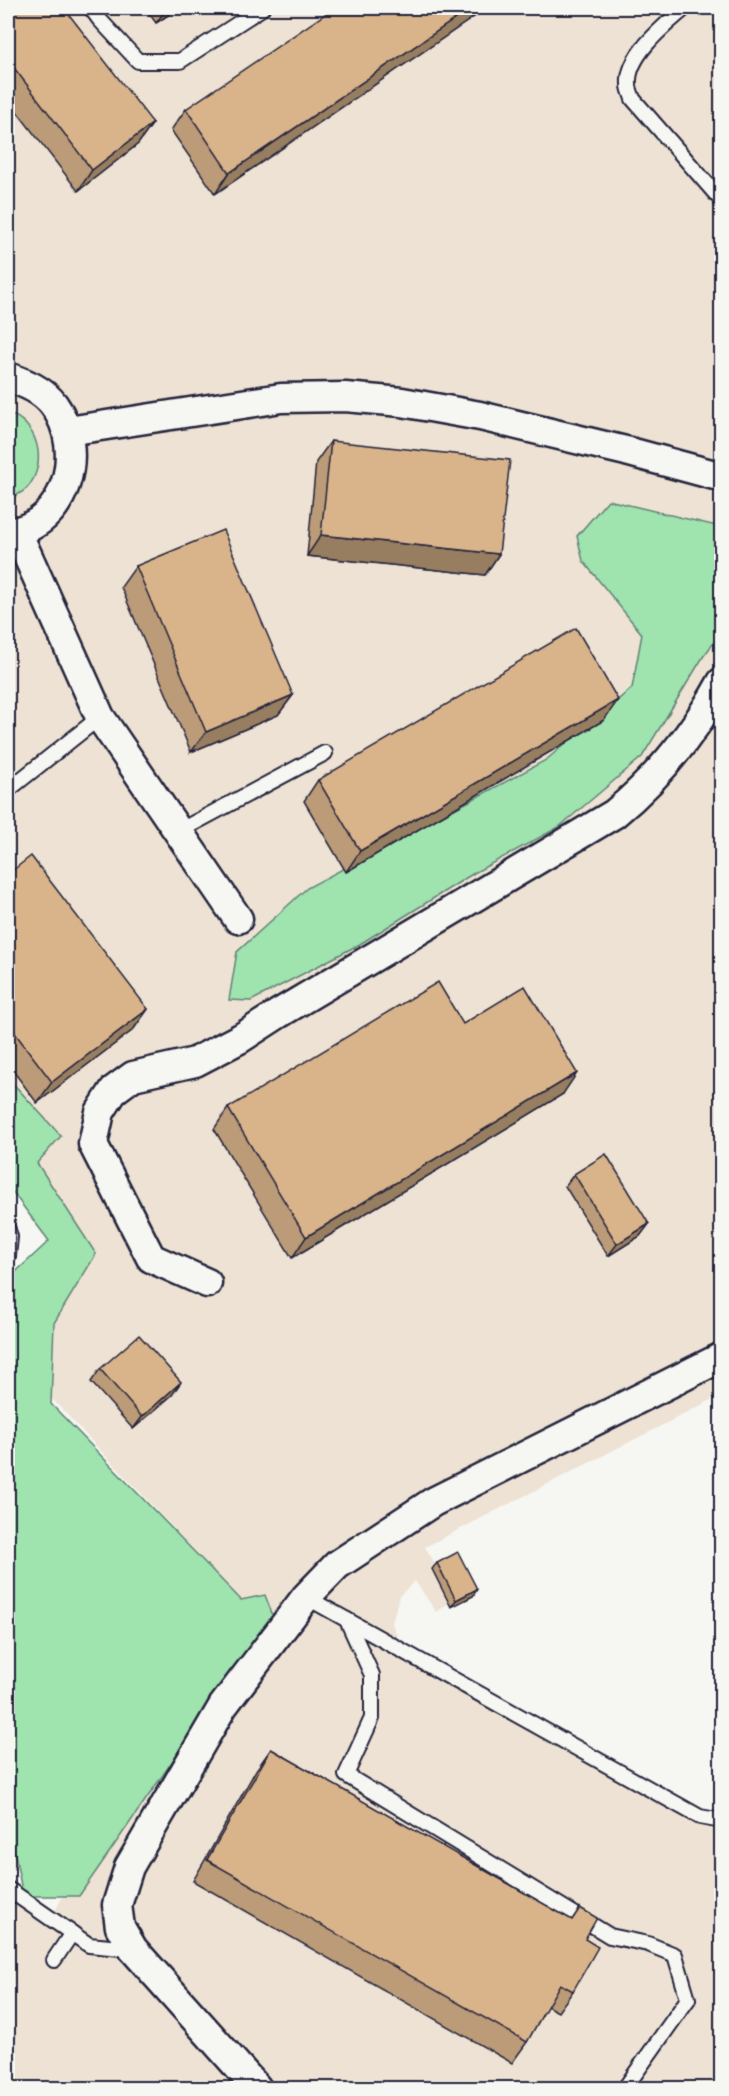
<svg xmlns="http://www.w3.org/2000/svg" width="729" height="2096" font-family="'Gochi Hand',sans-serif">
<rect width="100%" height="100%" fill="#f6f6f2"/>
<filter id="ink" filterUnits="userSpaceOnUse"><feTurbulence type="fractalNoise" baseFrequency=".0167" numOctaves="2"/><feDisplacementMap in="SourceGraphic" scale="12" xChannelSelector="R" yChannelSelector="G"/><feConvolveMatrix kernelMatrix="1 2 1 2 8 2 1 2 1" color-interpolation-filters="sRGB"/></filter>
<g filter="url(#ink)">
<!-- built -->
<path fill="#ede2d3" d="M8 8H721V1395L425 1547 456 1598 436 1612 415 1581 399 1596 392 1623 400 1644 721 1826 722 1943 716 1952 722 1953 721 2088H8V1895L48 1924 168 1700 241 1600 8 1352 89 1264 8 1120Z"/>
<!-- green -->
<g fill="#9fe3af" stroke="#608275" stroke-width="1.5">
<path d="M8 413C38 423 48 462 28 487 23 493 14 496 8 500Z"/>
<path d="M608 500 721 527V633L703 657 642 757 559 827 474 873 360 944 251 1001 229 1000 237 952 307 888 546 760 632 688 642 634 583 561 577 536Z"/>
<path d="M8 1078 61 1136 37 1163 96 1254 54 1323 51 1404 241 1600 265 1595 273 1616 79 1896H23L13 1844H8V1279L49 1241 8 1186Z"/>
</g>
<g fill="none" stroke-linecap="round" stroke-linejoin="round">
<!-- lane casing -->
<g stroke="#22223b" stroke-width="18">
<g id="lane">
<path d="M91 8 99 19 138 61H180L262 8"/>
<path d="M685 8C665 25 626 56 629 85 629 90 632 95 633 99L722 201"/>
<path d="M8 790 100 717"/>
<path d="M179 831 325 753"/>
<path d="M8 1230 10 1237 8 1256"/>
<path d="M306 1597 700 1817 722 1821"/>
<path d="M347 1620 372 1675V1718L346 1775 610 1936 648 1944 675 1955 688 1999 625 2088"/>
<path d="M8 1889 89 1945 131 1949"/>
<path d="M54 1960 72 1933"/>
</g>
</g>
<!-- street casing -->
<g stroke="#22223b" stroke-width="33">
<g id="street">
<path d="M8 377C25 383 43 390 54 405 87 450 67 526 8 533"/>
<path d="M68 431 281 398 345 397 402 402 480 416 626 451 722 477"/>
<path d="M17 532 100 717 238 919"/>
<path d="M207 1283 151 1258 93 1144 100 1112 114 1090 133 1076 195 1062 241 1038 278 1014 614 814C658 778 695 731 722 682"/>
<path d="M257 2088 133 1949 120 1927 117 1905 129 1867 223 1706 306 1597 337 1565 433 1502 722 1357"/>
</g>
</g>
<!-- lane -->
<use href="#lane" stroke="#f6f6f2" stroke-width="14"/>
<!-- street -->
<use href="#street" stroke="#f6f6f2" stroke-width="28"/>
</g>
<!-- wall -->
<g fill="#bb9b78" stroke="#22223b" stroke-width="1.5">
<path d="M8 8 153 123 138 144 78 191 8 100Z"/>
<path d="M145 8H179L156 23Z"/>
<path d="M487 8 215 194 171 130 186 109Z"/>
<path d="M331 441 499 554 485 575 307 556 316 462Z"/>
<path d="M136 566 293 695 278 715 191 752 121 587Z"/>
<path d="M604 720 346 872 304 801 318 780Z"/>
<path d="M8 874 148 1009 133 1030 37 1103 8 1064Z"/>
<path d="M463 1024 563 1094 292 1258 214 1129 228 1108Z"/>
<path d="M574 1174 649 1224 640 1236 608 1256 565 1186Z"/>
<path d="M100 1369 172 1395 133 1429 91 1382Z"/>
<path d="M437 1563 477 1589 473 1596 451 1607 432 1569Z"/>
<path d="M271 1749 572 1920 580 1908 585 1939 573 1991 558 2012 547 2006 527 2042 512 2063 193 1881 256 1770Z"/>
</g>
<!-- shaded-wall -->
<g fill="#987e61" stroke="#22223b" stroke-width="1.5">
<path d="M167 8H179L156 23Z"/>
<path d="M471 8H487L215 194 229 173Z"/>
<path d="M153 123 138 144 78 191 92 170Z"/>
<path d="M321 535 499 554 485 575 307 556Z"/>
<path d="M293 695 278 715 191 752 206 732Z"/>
<path d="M618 700 604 720 346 872 360 851Z"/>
<path d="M148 1009 133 1030 37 1103 52 1082Z"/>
<path d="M577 1073 563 1094 292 1258 306 1237Z"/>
<path d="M649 1224 640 1236 608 1256 617 1244Z"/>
<path d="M181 1382 172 1395 133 1429 142 1417Z"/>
<path d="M477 1589 473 1596 451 1607 456 1600Z"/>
</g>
<!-- building -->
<g fill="#d9b48b" stroke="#22223b" stroke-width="1.5">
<path d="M8 8H64L153 123 92 170 8 60Z"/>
<path d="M334 8H471L229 173 186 109Z"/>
<path d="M331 441 510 460 499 554 321 535Z"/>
<path d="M223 530 293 695 206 732 136 566Z"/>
<path d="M576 628 618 700 360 851 318 780Z"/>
<path d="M31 856 148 1009 52 1082 8 1024V874Z"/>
<path d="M438 982 463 1024 525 986 577 1073 306 1237 228 1108Z"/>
<path d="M606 1154 649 1224 617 1244 574 1174Z"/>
<path d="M139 1335 181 1382 142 1417 100 1369Z"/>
<path d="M458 1552 477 1589 456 1600 437 1563Z"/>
<path d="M271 1749 572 1920 580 1908 597 1918 585 1939 598 1947 573 1991 560 1984 527 2042 207 1860Z"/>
</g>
</g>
<!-- margin -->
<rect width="729" height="2096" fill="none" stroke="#f6f6f2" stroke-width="30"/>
<rect x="15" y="15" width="699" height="2066" fill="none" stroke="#22223b" stroke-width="2" filter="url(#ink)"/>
</svg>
